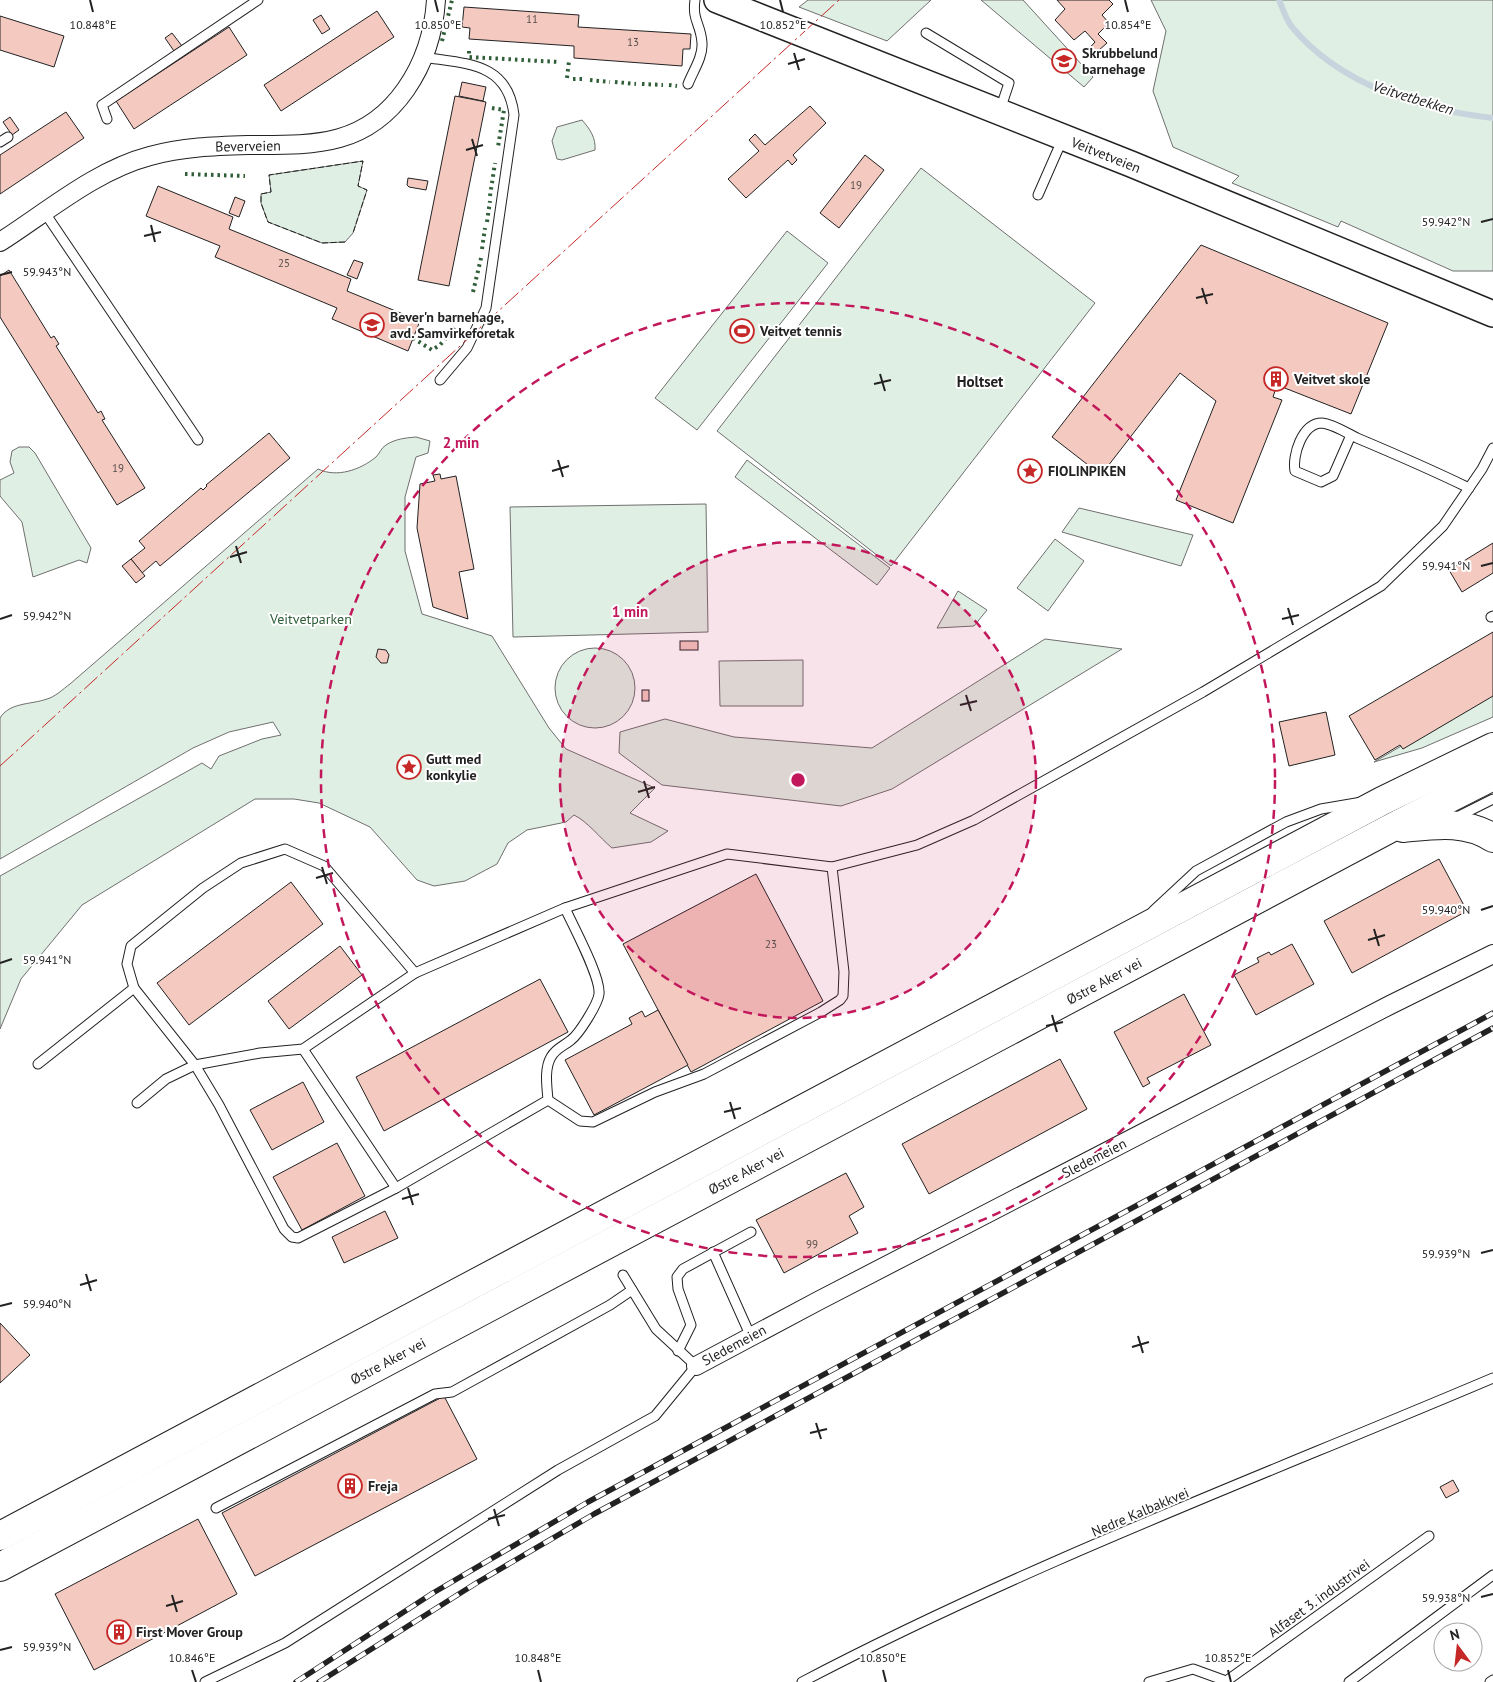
<svg xmlns="http://www.w3.org/2000/svg" width="1493" height="1682" font-family="'PT Sans',sans-serif">
<rect width="100%" height="100%" fill="#fff"/>
<!-- green -->
<g fill="#e0efe3" stroke="#6f6f6f">
<path d="M808 0H931L887 41 799 7Z"/>
<path d="M981 0H1023L1093 77 1084 87Z"/>
<path d="M1151 0H1493V271H1453L1341 221 1338 227 1232 183 1239 176 1173 147 1153 91 1166 31Z"/>
<path d="M582 120C590 129 596 138 595 150L562 160 557 159 552 141 557 127Z"/>
<path d="M363 161 358 186 367 190 353 233 345 242 322 243 268 222 261 203V194L271 192 269 175Z"/>
<path d="M921 168 1095 303 891 566 717 431Z"/>
<path d="M787 231 828 263 697 430 655 398Z"/>
<path d="M416 437 430 441 428 453 416 457 405 497V551L422 614 492 636 549 728 566 749 655 788 630 813 668 831 651 842 612 848C599 837 588 822 574 815L566 822 527 830 508 843 497 864 465 881 434 886 417 880 370 827 319 803 294 799H255L82 905 21 979 0 1029V876L202 763 211 769 219 756 262 739 281 735 273 722 229 732 193 748 0 859V718C10 702 30 705 47 699 55 697 63 689 70 684L318 469C337 478 360 470 376 457 380 453 381 448 386 445 395 439 405 438 416 437Z"/>
<path d="M19 447H29L35 453 91 548 87 563 79 560 33 577 22 522 0 496V480L14 473 10 462 12 451Z"/>
<path d="M747 460 890 568 877 585 735 477Z"/>
<path d="M706 504 708 632 513 637 510 507Z"/>
<path d="M1079 508 1193 535 1181 566 1062 532Z"/>
<path d="M1055 539 1084 561 1048 611 1017 588Z"/>
<path d="M958 591 987 610 974 626 937 628Z"/>
<path d="M1045 639 1122 649 892 789 841 806 662 785 619 753 620 732 665 719 734 737 872 748Z"/>
<circle cx="595" cy="688" r="40"/>
<path d="M803 660V706H720L719 661Z"/>
<path d="M1493 692V717L1422 748 1374 762Z"/>
</g>
<g fill="none" stroke-linecap="round" stroke-linejoin="round">
<!-- stream -->
<path stroke="#c7d3dd" stroke-width="6" d="M1279 0C1283 9 1286 20 1292 27 1340 85 1421 110 1493 118"/>
</g>
<!-- building -->
<g fill="#f3c9c0" stroke="#222">
<path d="M1057 0H1109L1113 4 1102 15 1109 23 1098 34 1107 43 1090 58 1085 53 1095 42 1085 31 1074 40 1055 20 1065 9Z"/>
<path d="M464 7 579 15 578 27 691 34 690 49H683L682 66 574 58V46L469 39 470 28 462 27Z"/>
<path d="M377 11 394 37 281 111 264 85Z"/>
<path d="M321 15 330 29 322 34 313 20Z"/>
<path d="M0 16 64 36 54 67 0 50Z"/>
<path d="M229 27 247 55 134 129 116 101Z"/>
<path d="M172 33 182 46 174 51 165 38Z"/>
<path d="M462 82 486 87 483 101 459 96Z"/>
<path d="M455 96 486 102 449 286 418 280Z"/>
<path d="M810 106 826 123 793 155 797 160 792 165 788 160 746 198 728 179 759 151 749 140 755 134 765 145Z"/>
<path d="M66 112 84 138 0 194V155Z"/>
<path d="M10 117 19 130 12 135 3 122Z"/>
<path d="M865 155 884 170 839 228 820 213Z"/>
<path d="M408 178 428 181 426 190 409 187 407 185Z"/>
<path d="M158 186 233 217 229 229 351 279 347 291 420 321 408 351 332 319 337 308 215 257 220 246 146 216Z"/>
<path d="M235 197 245 201 239 217 229 213Z"/>
<path d="M1201 245 1388 323 1351 414 1277 385 1273 397 1282 400 1233 523 1176 500 1216 401 1180 373 1101 475 1052 437Z"/>
<path d="M354 260 363 263 357 279 347 275Z"/>
<path d="M9 270 51 338 54 336 59 344 56 346 98 413 101 411 105 419 102 420 145 488 117 505 0 317V276Z"/>
<path d="M269 433 290 458 160 566 156 561 142 573 131 559 145 548 139 541 201 488 203 490 207 486 206 485Z"/>
<path d="M440 474 441 479 456 476 474 569 459 572 468 619 433 607 417 528 420 484 435 481 433 475Z"/>
<path d="M1493 543V573L1462 592 1449 570Z"/>
<path d="M131 559 145 576 136 583 122 566Z"/>
<path d="M1493 632V696L1403 749 1400 745 1375 760 1349 716Z"/>
<rect x="680" y="641" width="18" height="9"/>
<path d="M378 649 386 650 389 655 387 663H381L376 657Z"/>
<rect x="642" y="690" width="7" height="11"/>
<path d="M1326 712 1335 755 1289 766 1279 722Z"/>
<path d="M1439 859 1467 911 1352 973 1324 921Z"/>
<path d="M756 874 823 1001 691 1072 623 944Z"/>
<path d="M291 882 323 924 189 1025 157 983Z"/>
<path d="M1292 944 1314 984 1256 1015 1234 975 1259 962 1257 958 1269 952 1271 955Z"/>
<path d="M340 946 362 975 289 1029 268 1001Z"/>
<path d="M540 979 568 1032 384 1131 356 1077Z"/>
<path d="M1184 994 1211 1045 1147 1078 1150 1083 1143 1087 1114 1032Z"/>
<path d="M658 1010 688 1065 594 1115 565 1060 632 1024 629 1018 642 1011 645 1017Z"/>
<path d="M1060 1059 1087 1109 929 1194 902 1144Z"/>
<path d="M303 1082 324 1122 272 1150 250 1110Z"/>
<path d="M337 1143 365 1196 302 1230 273 1177Z"/>
<path d="M846 1173 864 1207 849 1216 858 1233 784 1273 756 1220Z"/>
<path d="M385 1211 398 1238 344 1263 332 1237Z"/>
<path d="M0 1323 30 1355 0 1383Z"/>
<path d="M444 1396 477 1459 255 1576 222 1513Z"/>
<path d="M1453 1480 1459 1491 1446 1498 1440 1487Z"/>
<path d="M198 1519 237 1594 94 1670 55 1594Z"/>
</g>
<g fill="none" stroke-linecap="round" stroke-linejoin="round">
<!-- lane casing -->
<g stroke="#222" stroke-width="11">
<g id="lane">
<path d="M926 33 1009 83 1000 110"/>
<path d="M423 57C466 64 508 62 514 115L486 308 467 348 440 380"/>
<path d="M688 84C693 71 703 57 702 43 701 24 692 21 695 0"/>
<path d="M107 119 102 105 258 0"/>
<path d="M0 142 8 137"/>
<path d="M1038 195 1063 138"/>
<path d="M45 213 198 440"/>
<path d="M1351 435 1333 476 1321 482 1295 471C1292 456 1302 423 1322 423 1333 424 1347 433 1357 438 1395 454 1432 470 1469 488"/>
<path d="M1491 617 1493 616"/>
<path d="M1455 818 1493 799"/>
<path d="M1153 911 1196 871 1286 822 1321 809 1362 802"/>
<path d="M415 973 324 866 285 849 241 863 203 888 131 946 127 964 134 988 195 1065 219 1105 284 1229 292 1237 298 1238 396 1188 548 1100C547 1087 544 1069 551 1057 556 1048 564 1046 571 1040 579 1034 598 1004 599 994 601 977 573 926 565 908"/>
<path d="M303 1049 396 1188"/>
<path d="M38 1064 134 988"/>
<path d="M548 1100 580 1121 593 1122 655 1092 704 1074 821 1012 840 1000 843 996 844 972 832 867"/>
<path d="M137 1103 166 1079 195 1065 260 1053 303 1049 415 973 565 908 727 854 832 867 917 845 974 820 1203 692 1381 586 1443 526 1482 469 1493 448"/>
<path d="M713 1252 751 1337"/>
<path d="M678 1351 691 1325 678 1289 677 1277 683 1269 751 1232"/>
<path d="M216 1508 435 1394 452 1392 610 1305 632 1290"/>
<path d="M205 1682 285 1643 558 1470 655 1416 696 1366 656 1329 623 1275"/>
<path d="M802 1682C1025 1565 1262 1476 1493 1378"/>
<path d="M1149 1682 1193 1669 1226 1681"/>
<path d="M1225 1682 1429 1536"/>
<path d="M1349 1682 1493 1575"/>
<path d="M1490 1682 1493 1680"/>
</g>
</g>
<!-- street casing -->
<g stroke="#222" stroke-width="20">
<g id="street">
<path d="M0 242C47 212 96 170 150 156 182 147 215 146 248 145 312 145 365 148 406 89 424 63 434 31 436 0"/>
<path d="M696 1366 818 1301 1390 1005 1493 954"/>
</g>
</g>
<!-- secondary casing -->
<g stroke="#222" stroke-width="28">
<path id="secondary" d="M717 0 1131 164 1493 314"/>
</g>
<!-- highway casing -->
<g stroke="#222" stroke-width="30">
<g id="highway">
<path d="M1403 828C1435 825 1465 820 1493 838"/>
<path d="M0 1536 1382 801 1493 747"/>
<path d="M0 1567 1389 829 1493 776"/>
</g>
</g>
<!-- lane -->
<use href="#lane" stroke="#fff" stroke-width="9"/>
<!-- street -->
<use href="#street" stroke="#fff" stroke-width="18"/>
<!-- secondary -->
<use href="#secondary" stroke="#fff" stroke-width="25"/>
<!-- highway -->
<use href="#highway" stroke="#fff" stroke-width="28"/>
<!-- rail casing -->
<g stroke="#222" stroke-width="5.5">
<g id="rail">
<path d="M296 1682 433 1593 588 1502 1493 1013"/>
<path d="M319 1682 478 1582 594 1514 1493 1028"/>
</g>
</g>
<!-- rail -->
<use href="#rail" stroke="#fff" stroke-width="4" stroke-dasharray="11" stroke-linecap="butt"/>
<!-- hedge -->
<g stroke="#2f5e38" stroke-width="4" stroke-dasharray="2.5 4" stroke-linecap="butt">
<path d="M442 41 452 0"/>
<path d="M469 51V57L559 62"/>
<path d="M567 78 569 61"/>
<path d="M573 79H584"/>
<path d="M590 80 610 82"/>
<path d="M615 82 636 84"/>
<path d="M642 84 663 85"/>
<path d="M669 85 677 86"/>
<path d="M492 108 504 110 498 147"/>
<path d="M185 174 245 176"/>
<path d="M490 196 495 163"/>
<path d="M487 222 490 201"/>
<path d="M482 249 485 228"/>
<path d="M473 292 482 254"/>
<path d="M413 338 432 350 440 345 456 326"/>
</g>
<!-- fence -->
<path stroke="#222" stroke-width="1" stroke-dasharray="6 2.5" stroke-linecap="butt" d="M345 242 322 243 268 222 261 203V194L271 192 269 175 363 161 358 186 367 190 353 233"/>
<!-- power -->
<path stroke="#c62828" stroke-width="1" stroke-dasharray="18 4 2.5 4" stroke-linecap="butt" d="M0 766 839 0"/>
</g>
<!-- ticks -->
<path fill="none" stroke="#222" stroke-width="2" d="M90 0 93 12M435 0 438 12M780 0 783 12M1125 0 1128 12M794 53 799 70M788 64 805 59M472 139 477 156M466 150 483 145M1481 222 1493 219M151 225 155 242M144 236 161 232M0 275 12 272M1202 288 1207 304M1196 298 1213 294M880 374 885 391M874 384 891 380M558 460 563 477M552 471 569 466M236 546 241 563M230 557 247 552M1481 566 1493 563M1288 608 1293 625M0 619 12 615M1282 619 1299 615M966 695 971 711M960 705 977 701M644 781 649 798M638 792 655 787M322 867 327 884M316 878 333 873M1481 910 1493 906M1374 929 1379 946M1368 940 1385 935M0 963 12 959M1052 1015 1057 1032M1046 1026 1063 1022M730 1102 735 1119M724 1112 741 1108M408 1188 413 1205M402 1199 419 1194M1481 1253 1493 1250M86 1274 91 1291M80 1285 97 1280M0 1306 12 1303M1138 1336 1143 1353M1132 1347 1149 1342M816 1423 821 1439M810 1433 827 1429M494 1509 499 1526M488 1519 505 1515M172 1595 177 1612M1481 1597 1493 1594M166 1606 183 1601M0 1650 12 1647M192 1670 196 1682M538 1670 541 1682M883 1670 886 1682M1228 1670 1231 1682"/>
<!-- distance rings -->
<circle cx="798" cy="780" r="238" fill="#c2185b" fill-opacity=".12"/>
<g fill="none" stroke="#c2185b" stroke-width="2.5" stroke-dasharray="9 6">
<circle cx="798" cy="780" r="238"/>
<circle cx="798" cy="780" r="477"/>
</g>
<!-- icons -->
<defs>
<g id="school-ring" transform="scale(1.25)"><circle r="9.5" fill="#fff" stroke="#c62828" stroke-width="1.5"/><path d="M0-5L7-2L0 1L-7-2ZM-4 1L0 2.5L4 1V4Q0 6-4 4Z" fill="#c62828"/></g>
<g id="stadium-ring" transform="scale(1.25)"><circle r="9.5" fill="#fff" stroke="#c62828" stroke-width="1.5"/><path d="M0-5a6.5 5 0 1 0 0 10a6.5 5 0 1 0 0-10ZM-3.5-1.8h7v3.6h-7Z" fill="#c62828"/></g>
<g id="building-ring" transform="scale(1.25)"><circle r="9.5" fill="#fff" stroke="#c62828" stroke-width="1.5"/><path d="M-4-6H4V6H1V3H-1V6H-4ZM-2.5-4.3h1.7v1.8h-1.7ZM.8-4.3h1.7v1.8H.8ZM-2.5-1h1.7V.8h-1.7ZM.8-1h1.7V.8H.8Z" fill="#c62828"/></g>
<g id="sight-ring" transform="scale(1.25)"><circle r="9.5" fill="#fff" stroke="#c62828" stroke-width="1.5"/><path d="M0-6L1.8-2.2L6-1.7L2.9 1.2L3.7 5.4L0 3.3L-3.7 5.4L-2.9 1.2L-6-1.7L-1.8-2.2Z" fill="#c62828"/></g>
</defs>
<g fill-rule="evenodd">
<use href="#school-ring" x="1064" y="61"/>
<use href="#school-ring" x="372" y="325"/>
<use href="#stadium-ring" x="742" y="331"/>
<use href="#building-ring" x="1276" y="379"/>
<use href="#sight-ring" x="1030" y="471"/>
<use href="#sight-ring" x="409" y="767"/>
<use href="#building-ring" x="350" y="1486"/>
<use href="#building-ring" x="119" y="1632"/>
</g>
<g text-anchor="middle" stroke-width="4" stroke-linejoin="round" paint-order="stroke">
<!-- number labels -->
<g font-size="11" fill="#564c4a">
<text x="532" y="23">11</text>
<text x="633" y="46">13</text>
<text x="856" y="189">19</text>
<text x="284" y="267">25</text>
<text x="118" y="472">19</text>
<text x="771" y="948">23</text>
<text x="812" y="1248">99</text>
</g>
<!-- poi labels -->
<g font-size="14" font-weight="bold" fill="#222" stroke="#fff" text-anchor="start">
<text x="1082" y="58">Skrubbelund<tspan x="1082" dy="16">barnehage</tspan></text>
<text x="390" y="322">Bever'n barnehage,<tspan x="390" dy="16">avd. Samvirkeforetak</tspan></text>
<text x="760" y="336">Veitvet tennis</text>
<text x="1294" y="384">Veitvet skole</text>
<text x="1048" y="476">FIOLINPIKEN</text>
<text x="426" y="764">Gutt med<tspan x="426" dy="16">konkylie</tspan></text>
<text x="368" y="1491">Freja</text>
<text x="136" y="1637">First Mover Group</text>
</g>
<!-- street labels -->
<g font-size="14" fill="#222" stroke="#fff">
<text transform="translate(248 146) rotate(-1)" y="5">Beverveien</text>
<text transform="translate(1106 155) rotate(22)" y="5">Veitvetveien</text>
<text transform="translate(1104 981) rotate(-28)" y="5">Østre Aker vei</text>
<text transform="translate(1094 1158) rotate(-27)" y="5">Sledemeien</text>
<text transform="translate(746 1171) rotate(-28)" y="5">Østre Aker vei</text>
<text transform="translate(734 1345) rotate(-28)" y="5">Sledemeien</text>
<text transform="translate(388 1361) rotate(-28)" y="5">Østre Aker vei</text>
<text transform="translate(1140 1512) rotate(-23)" y="5">Nedre Kalbakkvei</text>
<text transform="translate(1319 1598) rotate(-36)" y="5">Alfaset 3. industrivei</text>
</g>
<!-- park labels -->
<g font-size="14" fill="#2f5e38" stroke="#fff">
<text x="311" y="624">Veitvetparken</text>
</g>
<!-- water labels -->
<g font-size="15" font-style="italic" fill="#222" stroke="#fff">
<text transform="translate(1413 98) rotate(17)" y="5">Veitvetbekken</text>
</g>
<!-- neighbourhood labels -->
<g font-size="15" font-weight="bold" fill="#222" stroke="#fff">
<text x="980" y="387">Holtset</text>
</g>
</g>
<g font-size="12" text-anchor="middle" fill="#222" stroke="#fff" stroke-width="4" stroke-linejoin="round" paint-order="stroke">
<text x="93" y="29">10.848°E</text>
<text x="438" y="29">10.850°E</text>
<text x="783" y="29">10.852°E</text>
<text x="1128" y="29">10.854°E</text>
<text x="1446" y="226">59.942°N</text>
<text x="47" y="276">59.943°N</text>
<text x="1446" y="570">59.941°N</text>
<text x="47" y="620">59.942°N</text>
<text x="1446" y="914">59.940°N</text>
<text x="47" y="964">59.941°N</text>
<text x="1446" y="1258">59.939°N</text>
<text x="47" y="1308">59.940°N</text>
<text x="1446" y="1602">59.938°N</text>
<text x="47" y="1651">59.939°N</text>
<text x="192" y="1662">10.846°E</text>
<text x="538" y="1662">10.848°E</text>
<text x="883" y="1662">10.850°E</text>
<text x="1228" y="1662">10.852°E</text>
</g>
<circle cx="798" cy="780" r="8" fill="#c2185b" stroke="#fff" stroke-width="2.5"/>
<g font-size="15" text-anchor="middle" font-weight="bold" fill="#c2185b" stroke="#fff" stroke-width="4" stroke-linejoin="round" paint-order="stroke">
<text x="461" y="448">2 min</text>
<text x="630" y="617">1 min</text>
</g>
<!-- north arrow -->
<g transform="translate(1458 1647) rotate(345)"><circle r="24" fill="#ffffff" stroke="#a7a7a7"/>
<path d="M0-4L9 19L0 12L-9 19Z" fill="#c62828"/>
<text y="-8" font-size="14" font-weight="bold" text-anchor="middle" fill="#222222">N</text>
</g>
</svg>
